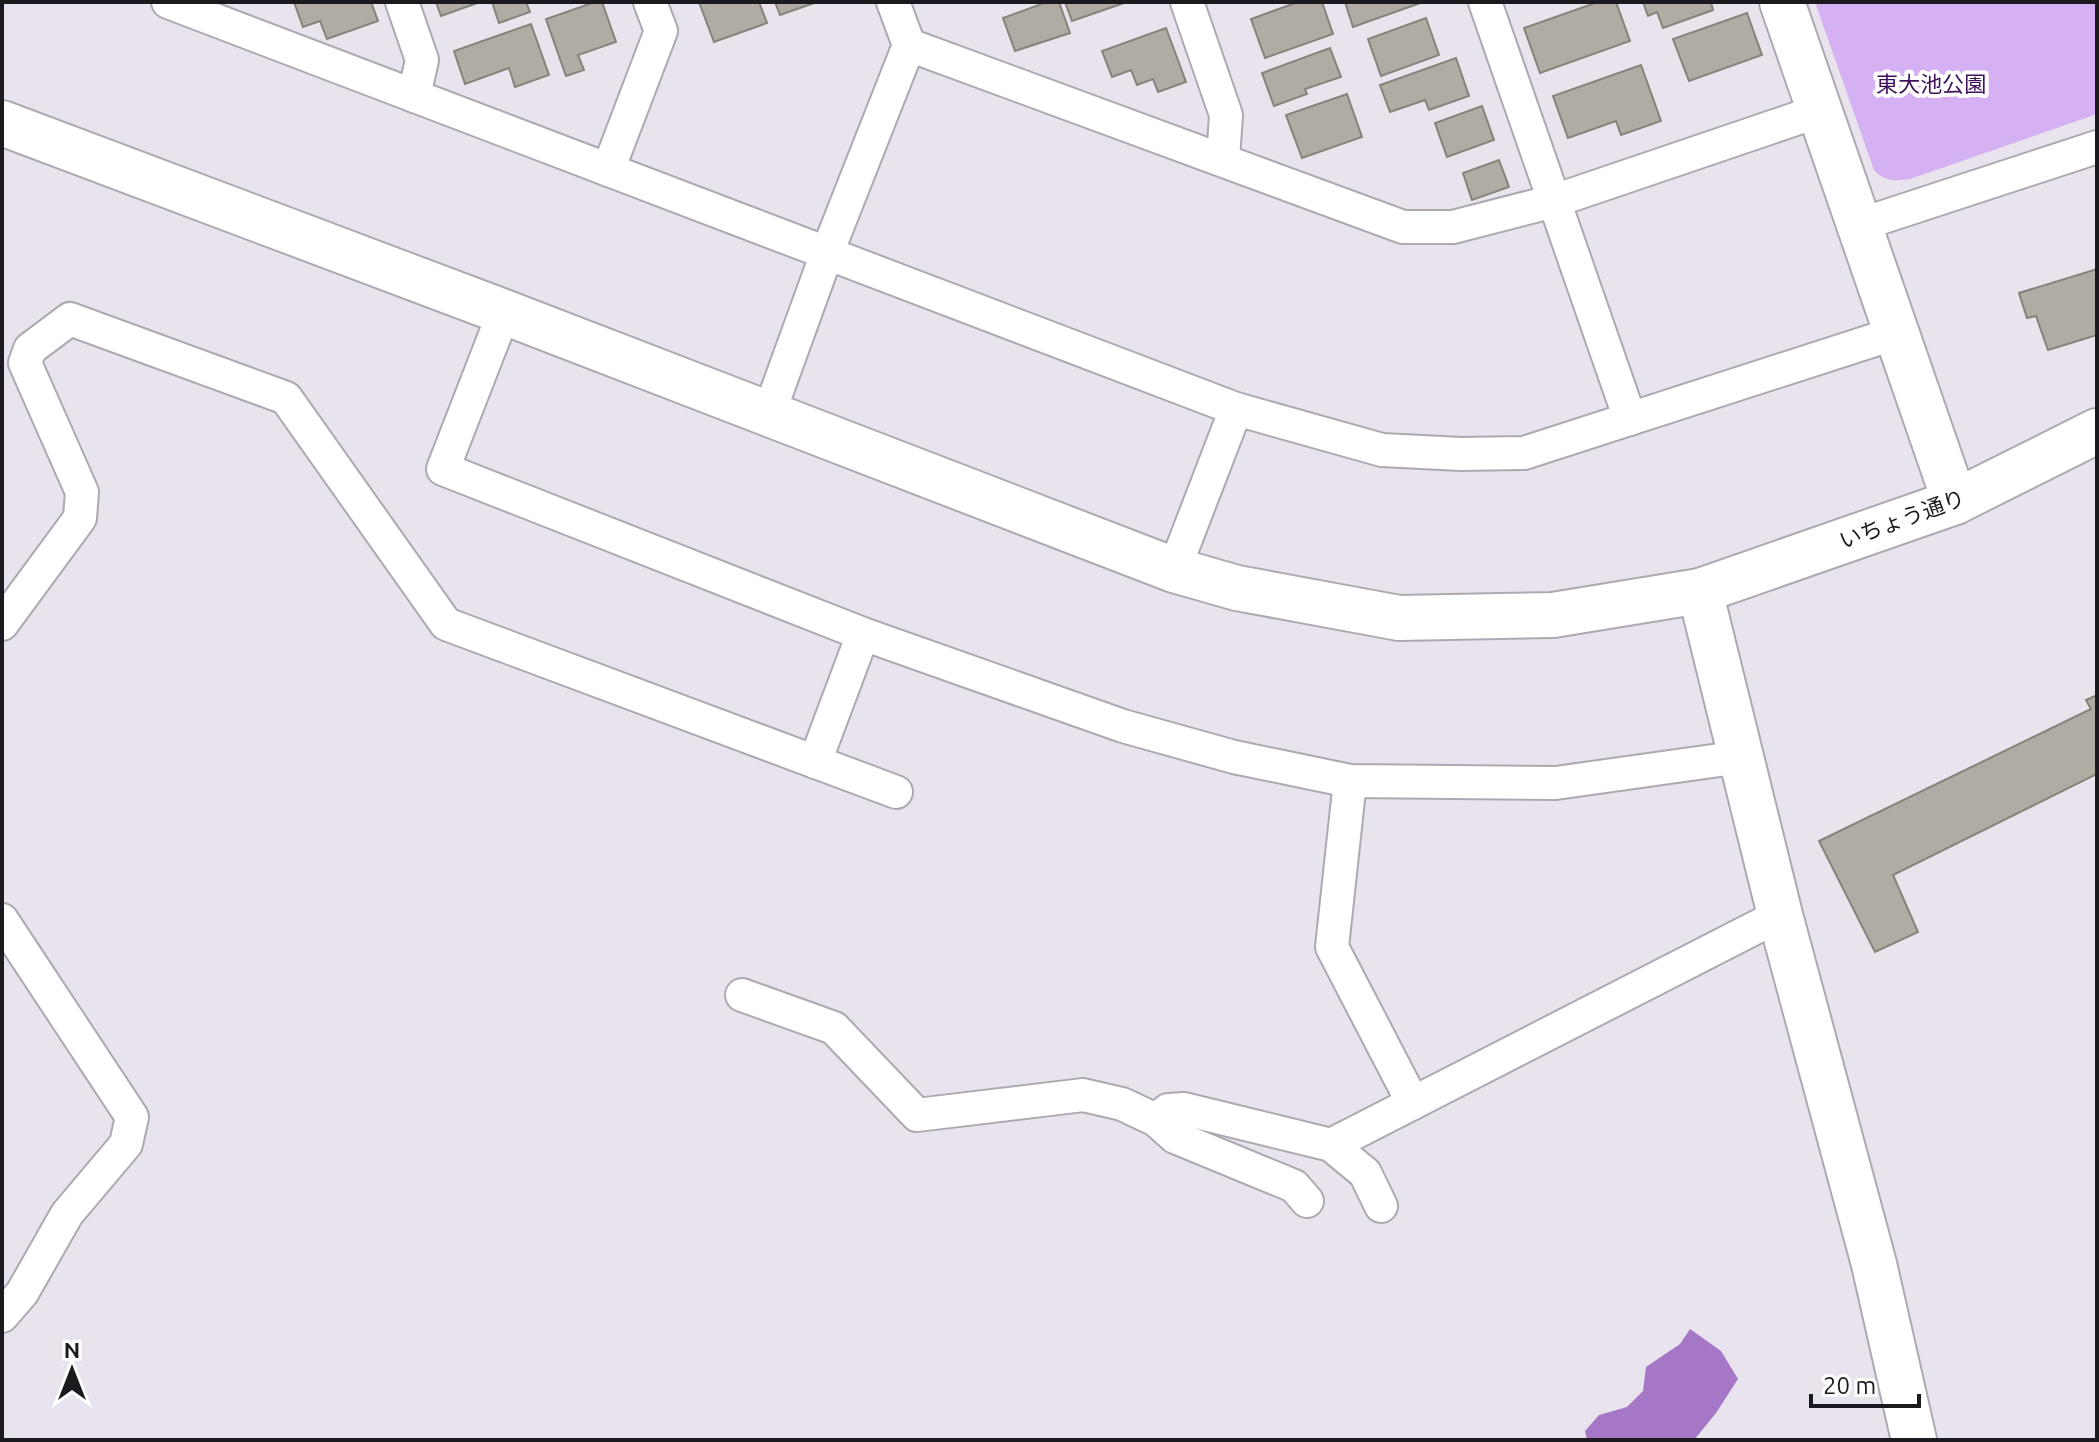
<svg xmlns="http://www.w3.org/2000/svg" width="2099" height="1442" font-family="Ubuntu,'Noto Sans JP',sans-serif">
<rect width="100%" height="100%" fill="#e8e3ec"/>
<!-- green -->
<path fill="#d5b0f2" d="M1815 2H2097V114L1910 179C1894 181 1885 182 1874 170Z"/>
<!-- water -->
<path fill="#a577c6" d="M1690 1329 1721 1351 1738 1379 1716 1413 1694 1440H1587L1585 1431 1599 1415 1627 1407 1643 1391 1646 1367 1680 1344Z"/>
<!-- building -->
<g fill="#b0aca3" stroke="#86837a" stroke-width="2">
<path d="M294 2H371L378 21 327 39 320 21 303 27Z"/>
<path d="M436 2H480L441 16Z"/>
<path d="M492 2H526L530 12 499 23Z"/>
<path d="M595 2H602L616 42 578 55 584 70 566 76 546 19Z"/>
<path d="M699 2H759L767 23 714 42Z"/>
<path d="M775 2H817L780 15Z"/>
<path d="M1047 2H1059L1070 33 1015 51 1003 18Z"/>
<path d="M1065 2H1127L1072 21Z"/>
<path d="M1298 2H1322L1333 34 1265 58 1251 19Z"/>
<path d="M1345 2H1423L1353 27Z"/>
<path d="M1598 2H1616L1630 41 1540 73 1524 28Z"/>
<path d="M1643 2H1711L1713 10 1663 28 1657 12 1648 16Z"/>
<path d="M1747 13 1762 55 1689 81 1673 39Z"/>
<path d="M1426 18 1439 55 1381 76 1368 39Z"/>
<path d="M531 24 549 75 515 87 509 68 465 84 454 51Z"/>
<path d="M1166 28 1186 82 1158 92 1153 79 1137 85 1131 70 1112 77 1102 51Z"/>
<path d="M1330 48 1341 77 1305 89 1307 94 1274 106 1262 73Z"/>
<path d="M1456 58 1469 96 1429 110 1425 100 1390 112 1380 85Z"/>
<path d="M1641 65 1661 121 1621 135 1616 121 1568 138 1553 96Z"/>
<path d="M1347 94 1362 137 1302 158 1286 115Z"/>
<path d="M1482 106 1494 140 1447 157 1435 123Z"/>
<path d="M1499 160 1509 187 1472 200 1463 173Z"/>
<path d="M2097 269V335L2048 350 2036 316 2027 318 2019 293Z"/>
<path d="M2097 695V774L1893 875 1918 932 1875 952 1819 841 2091 709 2086 700Z"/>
</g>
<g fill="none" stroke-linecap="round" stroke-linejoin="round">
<!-- street casing -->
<g stroke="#ada9b2" stroke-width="36">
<g id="street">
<path d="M168 2 1236 409 1382 450 1461 454 1524 453 1896 333"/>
<path d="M402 2 422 60 414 96"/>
<path d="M1187 2 1226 115 1223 159"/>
<path d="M1485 2 1630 419"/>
<path d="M909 45 1403 227H1453L1554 201 1819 111"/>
<path d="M608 170 661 31 650 2"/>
<path d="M1859 225 2097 147"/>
<path d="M504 312 443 469 863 634 1123 726 1234 757 1350 781 1556 783 1741 757"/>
<path d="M769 413 827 253 909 45 893 2"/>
<path d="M1174 570 1236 409"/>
<path d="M2 624 80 518 82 492 25 363 30 349 70 319 286 398 446 624 896 792"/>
<path d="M815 762 863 634"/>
<path d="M1350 781 1332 947 1413 1103"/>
<path d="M2 920 132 1117 126 1144 67 1214 22 1293 2 1316"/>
<path d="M742 995 834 1028 917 1115 1083 1095 1122 1104 1156 1120 1175 1137 1294 1186 1307 1201"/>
<path d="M1156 1120 1168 1110 1184 1109 1331 1145 1365 1173 1381 1206"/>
<path d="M1331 1145 1780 915"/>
</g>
</g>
<!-- secondary casing -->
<g stroke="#ada9b2" stroke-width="48">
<g id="secondary">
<path d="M1782 2 1955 502"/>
<path d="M2 123 504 312 1174 570 1237 588 1399 618 1553 615 1700 591 1955 502 2097 431"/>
<path d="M1700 591 1780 915 1874 1264 1914 1440"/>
</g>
</g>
<!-- street -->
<use href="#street" stroke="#fff" stroke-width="32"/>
<!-- secondary -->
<use href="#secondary" stroke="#fff" stroke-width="44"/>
</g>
<g text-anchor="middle" stroke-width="8" stroke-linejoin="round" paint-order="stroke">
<!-- park labels -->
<g font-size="22" fill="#3e1058" stroke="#fff">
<text x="1931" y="92">東大池公園</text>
</g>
<!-- street labels -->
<g font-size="22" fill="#1c1a1e" stroke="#fff">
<text transform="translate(1902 519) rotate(-20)" y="8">いちょう通り</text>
</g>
</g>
<!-- border -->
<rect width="2099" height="1442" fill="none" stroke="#1c1a1e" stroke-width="8"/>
<!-- north arrow -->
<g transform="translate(72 1370)" stroke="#ffffff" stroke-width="6" paint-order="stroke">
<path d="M0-6L14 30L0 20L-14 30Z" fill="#1c1a1e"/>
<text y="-12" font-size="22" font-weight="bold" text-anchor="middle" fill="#1c1a1e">N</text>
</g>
<!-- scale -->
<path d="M1811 1394v12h108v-12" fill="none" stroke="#1c1a1e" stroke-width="4"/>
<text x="1823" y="1394" font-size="24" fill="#1c1a1e" stroke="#ffffff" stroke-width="6" paint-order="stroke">20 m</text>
</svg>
